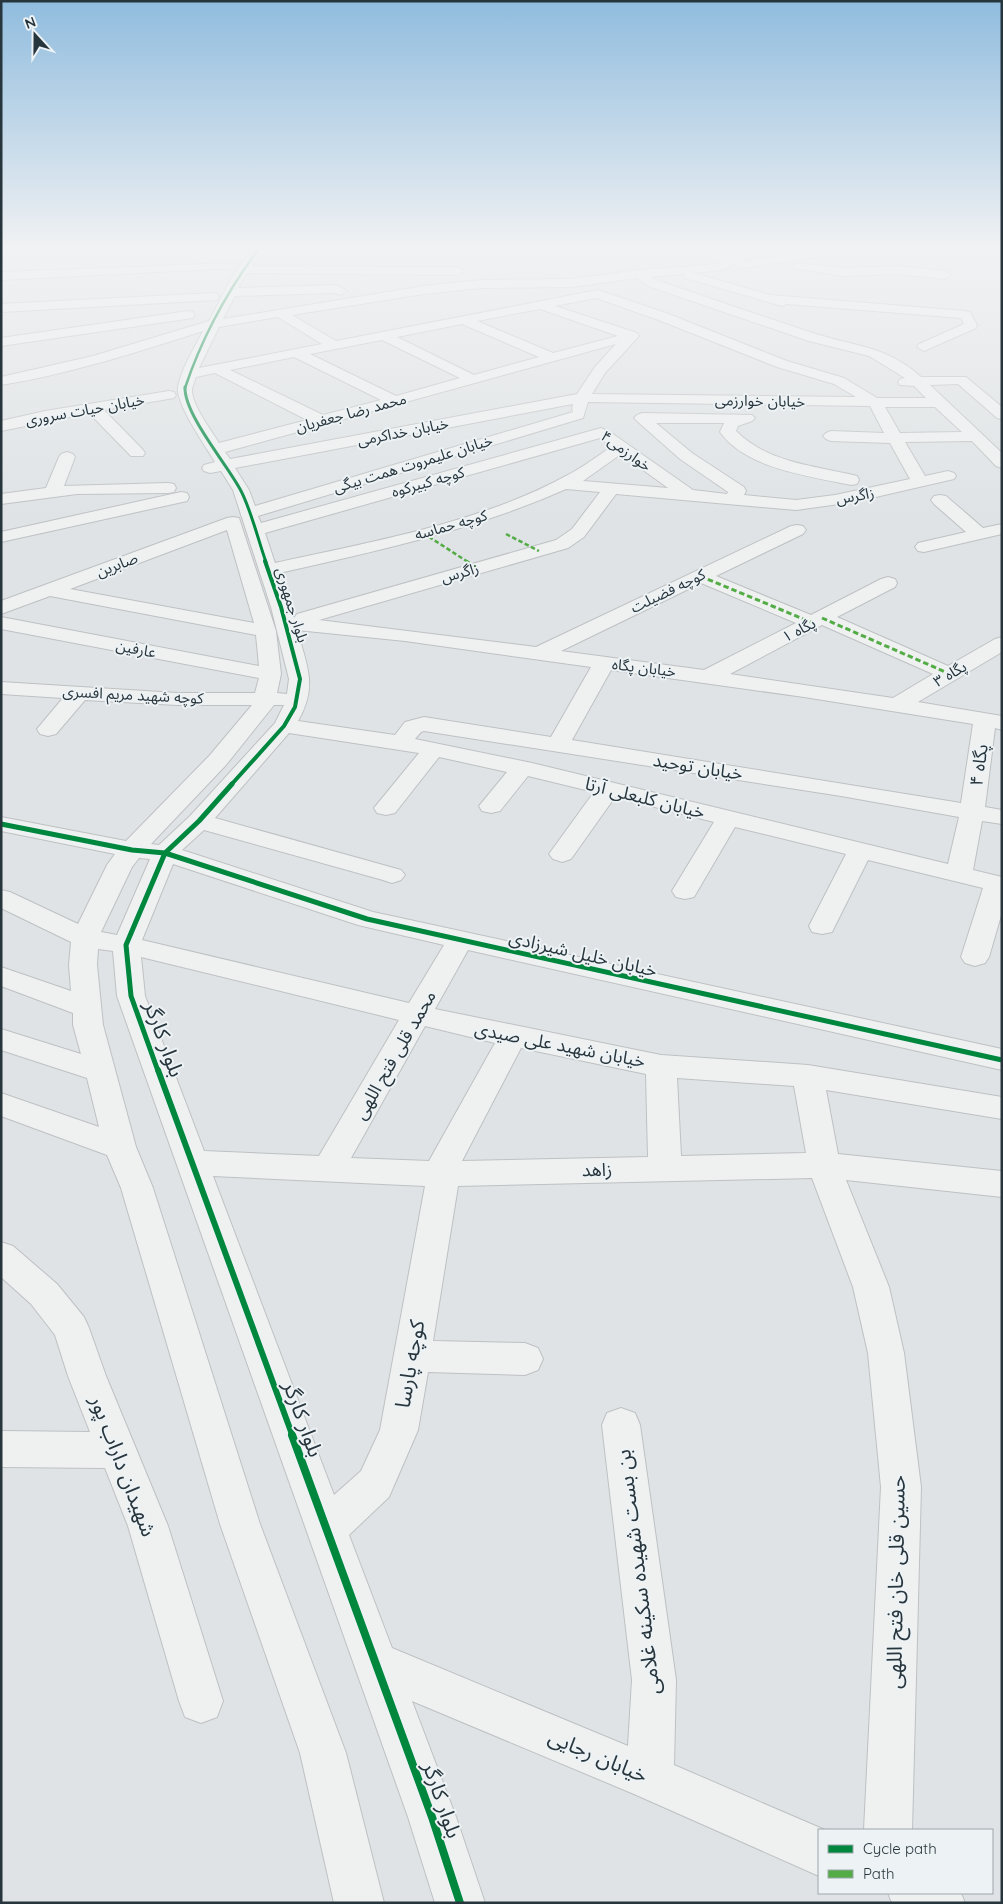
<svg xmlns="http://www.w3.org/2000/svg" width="1003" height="1904" font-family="Quicksand,'Noto Sans Arabic',sans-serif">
<rect width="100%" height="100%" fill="#dfe3e5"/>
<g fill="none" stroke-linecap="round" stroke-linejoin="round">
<!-- minor casing -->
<g stroke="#bec1c3" stroke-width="2">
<g id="minor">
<path d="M67 251 62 254 1 258V252Z"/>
<path d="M251 251H262L252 266 458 267 464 271 458 275 247 273 238 288 336 285 347 291 341 295 334 293 235 296 223 319 424 286 481 280 571 279 639 270 718 264 721 261 750 251H767L738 263 810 251H840L835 254 742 268 738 267 736 265 738 263 722 270 694 273 770 295 965 311 970 312 977 325 976 328 924 351 917 347 919 344 964 324 961 318 787 304 782 306 685 278 684 274 651 277 656 280C710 298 763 317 816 334 857 347 887 346 921 377H966L1002 407V419L997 418 958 384 930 385 1002 453V468L996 466 972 441 905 442 925 476 948 471 954 473 956 476 954 479 854 502 796 510 616 494 584 537 568 548 319 620 536 647 791 526 797 525 803 526 806 530 803 534 716 576 811 615 881 579 888 577 895 579 897 583 895 587 837 617 948 666 995 639 1002 637V652L918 702 1002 716V730L995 728 985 807 1002 810V824L982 821 973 870 1002 877V912L989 957 985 963 975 966 965 963 961 957 983 888 868 860 832 932 822 934 812 932 809 926 846 854 735 827 694 897 685 899 676 897 672 891 714 822 615 797 571 859 562 862 553 859 549 854 594 792 528 776 500 811 491 813 482 811 479 806 507 772 439 757 395 813 386 815 377 813 374 808 419 753 289 733 215 818 401 870 405 875 401 880 392 883 383 880 204 830 182 850 373 912 1002 1049V1070L468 950 435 1009 661 1055 808 1065 1002 1097V1119L826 1090 838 1154 1002 1171V1197L846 1180 889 1287 904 1353 921 1487 912 1830H864L881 1487 868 1353 853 1287 812 1178 458 1186 433 1341 525 1343 538 1348 543 1359 538 1370 525 1375 428 1372 418 1430 389 1497 349 1535 392 1648 628 1746 632 1680 602 1425 607 1413 621 1408 635 1413 640 1425 676 1680 674 1765 825 1830H819V1876L634 1794 412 1701 456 1817 485 1903H435L408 1817 117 996 113 951 98 949 97 965 103 1025 136 1147 153 1188 260 1524 346 1753 384 1903H334L300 1753 220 1524 121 1188 107 1155 1 1116V1093L99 1127 87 1078 1 1050V1029L81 1054 73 1025V1013L1 986V967L71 991 69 965 71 942 1 908V890L10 892 78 924 107 865 115 854 1 831V817L126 841 210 755 252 705H177L85 700 56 734 48 736 40 734 37 729 63 698 1 694V682L177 693H255L259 678 1 629V617L259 666 256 635 50 596 1 614V601L227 518 233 517 239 518 276 631 281 674 277 693 287 694 289 679 271 607 233 490 221 471 210 473 204 471 202 468 204 465 215 462C206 447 175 403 178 387 182 367 194 349 203 331 137 352 70 374 1 385V377L93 356 209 321 232 277ZM637 278 648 286 809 341 869 356 905 378 900 379 898 382 900 385 914 386 926 398H877L844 378 787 361 666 313 598 290 336 341 292 315 424 294 481 288 571 287ZM596 298 656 319 777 367 834 384 856 397 592 394 605 373 639 336 637 333 555 306ZM540 309 618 336 553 353 477 321ZM278 317 322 344 199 368 219 327ZM462 324 539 357 474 375 397 337ZM382 340 460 378 396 396 310 354ZM616 344 595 367 577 394 230 459 225 452ZM294 357 381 400 323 415 230 370ZM215 373 307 420 219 443C211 430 191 404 192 389 193 385 195 380 196 377ZM588 402 870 406 884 433 831 431 826 433 823 436 826 439 831 441 890 443 910 479 835 495 796 500 744 495 746 491 744 487 692 453 656 423H724L720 432C746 469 810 476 851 485L857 484 859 480 857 476C815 466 768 463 736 431L738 426 752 421 755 418 752 415 642 413 637 415 634 418 637 421 680 459 728 492 727 494 693 490 613 434 601 428 261 523 258 516 583 418ZM573 404 572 409 573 412 255 506 249 490 235 468ZM885 407H935L962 432 900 433ZM600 438 611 447C596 457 582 468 566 476 480 523 370 542 275 563L265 533ZM621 454 668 488 583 481ZM566 489 600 492 572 529 556 540 297 614 294 618 279 573C377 551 474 530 566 489ZM227 530 254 623 70 589ZM701 583 796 623 704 670 561 651ZM822 625 933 674 893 698 730 674ZM297 630 405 641 591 667 551 737 424 717 405 722 395 735 298 721C318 686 307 666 297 630ZM611 670 804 697 973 724 961 803 572 740ZM274 705H284L275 723 190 816 159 845 151 844 226 765ZM424 731 841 796 959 817 948 864 532 763 415 739 421 732ZM139 858 150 859 117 935 101 932 132 867ZM173 864 358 925 444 945 409 1003 142 940ZM141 957 399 1020 319 1156 204 1151 145 996ZM425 1026 495 1043 429 1161 351 1158ZM521 1048 646 1074 648 1157 462 1161ZM677 1078 794 1086 806 1153 681 1156ZM213 1176 425 1186 380 1430 361 1471 334 1495Z"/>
<path d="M232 263 236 264 238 266 236 268 1 280V272Z"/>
<path d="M798 263 843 268 899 266 945 271 951 275 945 279 899 274 843 276 794 268 792 266Z"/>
<path d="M213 293 217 294 219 297 217 300 1 312V304Z"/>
<path d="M188 311 193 312 194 315 193 318 1 346V338Z"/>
<path d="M169 391 174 392 176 395 174 398 104 410 143 450 145 453 143 456H131L89 413 1 431V421L45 411Z"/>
<path d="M67 452 73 454 75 457 64 486 168 483 174 484 176 488 174 492 168 493 77 494 1 504V494L46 488 59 457 61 454Z"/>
<path d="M181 492 187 493 189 497 187 501 1 542V532Z"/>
<path d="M940 495 946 496 983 528 1002 524V534L924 552 918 551 915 547 918 543 966 532 934 504 931 500 934 496Z"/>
<path d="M1 1242 13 1246 57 1284 84 1317 89 1328 106 1376 168 1526 223 1701 217 1717 201 1723 185 1717 179 1701 128 1526 105 1468 1 1467V1431L90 1432 68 1376 55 1335 31 1304 1 1277Z"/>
<path d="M888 1893H961L965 1903H892Z"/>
</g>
</g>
<!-- minor -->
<use href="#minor" fill="#eff1f1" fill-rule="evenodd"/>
<!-- quiet-far1 -->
<g stroke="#53ac46" stroke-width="2.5" stroke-dasharray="4.5 2.5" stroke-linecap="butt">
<path d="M423 533 468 562"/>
<path d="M506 534 539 551"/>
</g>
<!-- quiet -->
<g stroke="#53ac46" stroke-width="3" stroke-dasharray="5.5 3" stroke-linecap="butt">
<path d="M466 561 477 568"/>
<path d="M700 576 813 623"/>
<path d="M822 618 950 674"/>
</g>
<!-- cycleway-far5 casing -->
<g stroke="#edf2f5" stroke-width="4">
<path id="cycleway-far5" d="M185 388C201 340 227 292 257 251"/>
</g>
<!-- cycleway-far4 casing -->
<g stroke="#edf2f5" stroke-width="5">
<path id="cycleway-far4" d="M185 387C184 414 226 463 240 489 251 509 258 540 266 562"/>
</g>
<!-- cycleway-far3 casing -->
<g stroke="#edf2f5" stroke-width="6">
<path id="cycleway-far3" d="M231 785 284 726 295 707 300 679 281 607 265 561"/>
</g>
<!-- cycleway-far2 casing -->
<g stroke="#edf2f5" stroke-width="8">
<g id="cycleway-far2">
<path d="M1 824 132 850 165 853 367 919 1002 1060"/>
<path d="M158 1071 131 996 126 945 165 853 199 821 232 784"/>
</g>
</g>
<!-- cycleway-far1 casing -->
<g stroke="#edf2f5" stroke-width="9">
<path id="cycleway-far1" d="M158 1070 293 1437"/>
</g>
<!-- cycleway casing -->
<g stroke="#edf2f5" stroke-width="11">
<path id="cycleway" d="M292 1435 432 1817 460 1903"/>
</g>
<!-- cycleway-far5 -->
<use href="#cycleway-far5" stroke="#00873e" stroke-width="2.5"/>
<!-- cycleway-far4 -->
<use href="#cycleway-far4" stroke="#00873e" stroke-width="3"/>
<!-- cycleway-far3 -->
<use href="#cycleway-far3" stroke="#00873e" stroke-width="4"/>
<!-- cycleway-far2 -->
<use href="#cycleway-far2" stroke="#00873e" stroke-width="5"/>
<!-- cycleway-far1 -->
<use href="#cycleway-far1" stroke="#00873e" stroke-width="6"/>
<!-- cycleway -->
<use href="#cycleway" stroke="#00873e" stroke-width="8"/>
</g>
<!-- sky -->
<linearGradient id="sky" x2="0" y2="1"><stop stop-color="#90bcde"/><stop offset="0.48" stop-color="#f1f2f3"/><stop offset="1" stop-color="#f1f2f3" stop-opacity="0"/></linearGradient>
<rect width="1003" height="518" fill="url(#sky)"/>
<g text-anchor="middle" stroke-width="4" stroke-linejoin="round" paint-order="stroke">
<!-- far-street labels -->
<g font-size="15" fill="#27353d" stroke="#edf2f5">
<text transform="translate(760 401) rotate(1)" y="5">خیابان خوارزمی</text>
<text transform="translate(85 410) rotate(-10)" y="5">خیابان حیات سروری</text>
<text transform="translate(351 413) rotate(-15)" y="5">محمد رضا جعفریان</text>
<text transform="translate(403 432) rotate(-11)" y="5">خیابان خداکرمی</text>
<text transform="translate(626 451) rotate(36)" y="5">خوارزمی۴</text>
<text transform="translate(413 464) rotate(-17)" y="5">خیابان علیمروت همت بیگی</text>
<text transform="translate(428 482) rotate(-16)" y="5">کوچه کبیرکوه</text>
<text transform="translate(855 496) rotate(-10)" y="5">زاگرس</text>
<text transform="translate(451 525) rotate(-16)" y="5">کوچه حماسه</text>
<text transform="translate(117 565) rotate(-21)" y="5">صابرین</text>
<text transform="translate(460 573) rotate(-16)" y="5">زاگرس</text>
<text transform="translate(668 591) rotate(-26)" y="5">کوچه فضیلت</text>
<text transform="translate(292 605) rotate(73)" y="5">بلوار جمهوری</text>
<text transform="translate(799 630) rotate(-27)" y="5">پگاه ۱</text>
<text transform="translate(136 649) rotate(11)" y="5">عارفین</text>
<text transform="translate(644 668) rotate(7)" y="5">خیابان پگاه</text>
<text transform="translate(950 674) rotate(-30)" y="5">پگاه ۳</text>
<text transform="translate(133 695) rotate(3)" y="5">کوچه شهید مریم افسری</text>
</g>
<!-- street labels -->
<g font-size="18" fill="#27353d" stroke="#edf2f5">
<text transform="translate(979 765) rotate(-82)" y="6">پگاه ۴</text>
<text transform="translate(698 767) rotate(9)" y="6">خیابان توحید</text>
<text transform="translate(645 798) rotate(14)" y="6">خیابان کلبعلی آرتا</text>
<text transform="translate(583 954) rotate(13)" y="6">خیابان خلیل شیرزادی</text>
<text transform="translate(560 1045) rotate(11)" y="6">خیابان شهید علی صیدی</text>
<text transform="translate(395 1055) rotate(-60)" y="6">محمد قلی فتح اللهی</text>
<text transform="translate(597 1170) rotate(-1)" y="6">زاهد</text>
</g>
<!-- near-street labels -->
<g font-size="21" fill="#27353d" stroke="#edf2f5">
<text transform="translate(164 1039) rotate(70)" y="7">بلوار کارگر</text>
<text transform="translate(410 1364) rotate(-80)" y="7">کوچه پارسا</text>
<text transform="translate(303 1419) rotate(70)" y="7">بلوار کارگر</text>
<text transform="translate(123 1466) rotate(69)" y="7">شهیدان داراب پور</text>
<text transform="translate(638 1572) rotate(-97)" y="7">بن بست شهیده سکینه غلامی</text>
<text transform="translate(896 1582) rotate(-89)" y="7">حسین قلی خان فتح اللهی</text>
<text transform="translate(598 1756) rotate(23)" y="7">خیابان رجایی</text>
<text transform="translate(442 1800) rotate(71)" y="7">بلوار کارگر</text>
</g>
</g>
<!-- border -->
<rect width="1003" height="1904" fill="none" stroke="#27353d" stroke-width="5"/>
<!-- legend -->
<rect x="818" y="1829" width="175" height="65" fill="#edf2f5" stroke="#9ea6ab"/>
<rect x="828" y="1845" width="25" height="8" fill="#00873e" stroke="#9ea6ab"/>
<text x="863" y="1854" font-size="15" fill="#27353d">Cycle path</text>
<rect x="828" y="1870" width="25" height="8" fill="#53ac46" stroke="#9ea6ab"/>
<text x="863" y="1879" font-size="15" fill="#27353d">Path</text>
<!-- north arrow -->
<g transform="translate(35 35) rotate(339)" stroke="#edf2f5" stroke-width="4" paint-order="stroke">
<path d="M0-4L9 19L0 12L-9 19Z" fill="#27353d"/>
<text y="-8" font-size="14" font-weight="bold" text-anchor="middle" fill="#27353d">N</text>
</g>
</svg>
